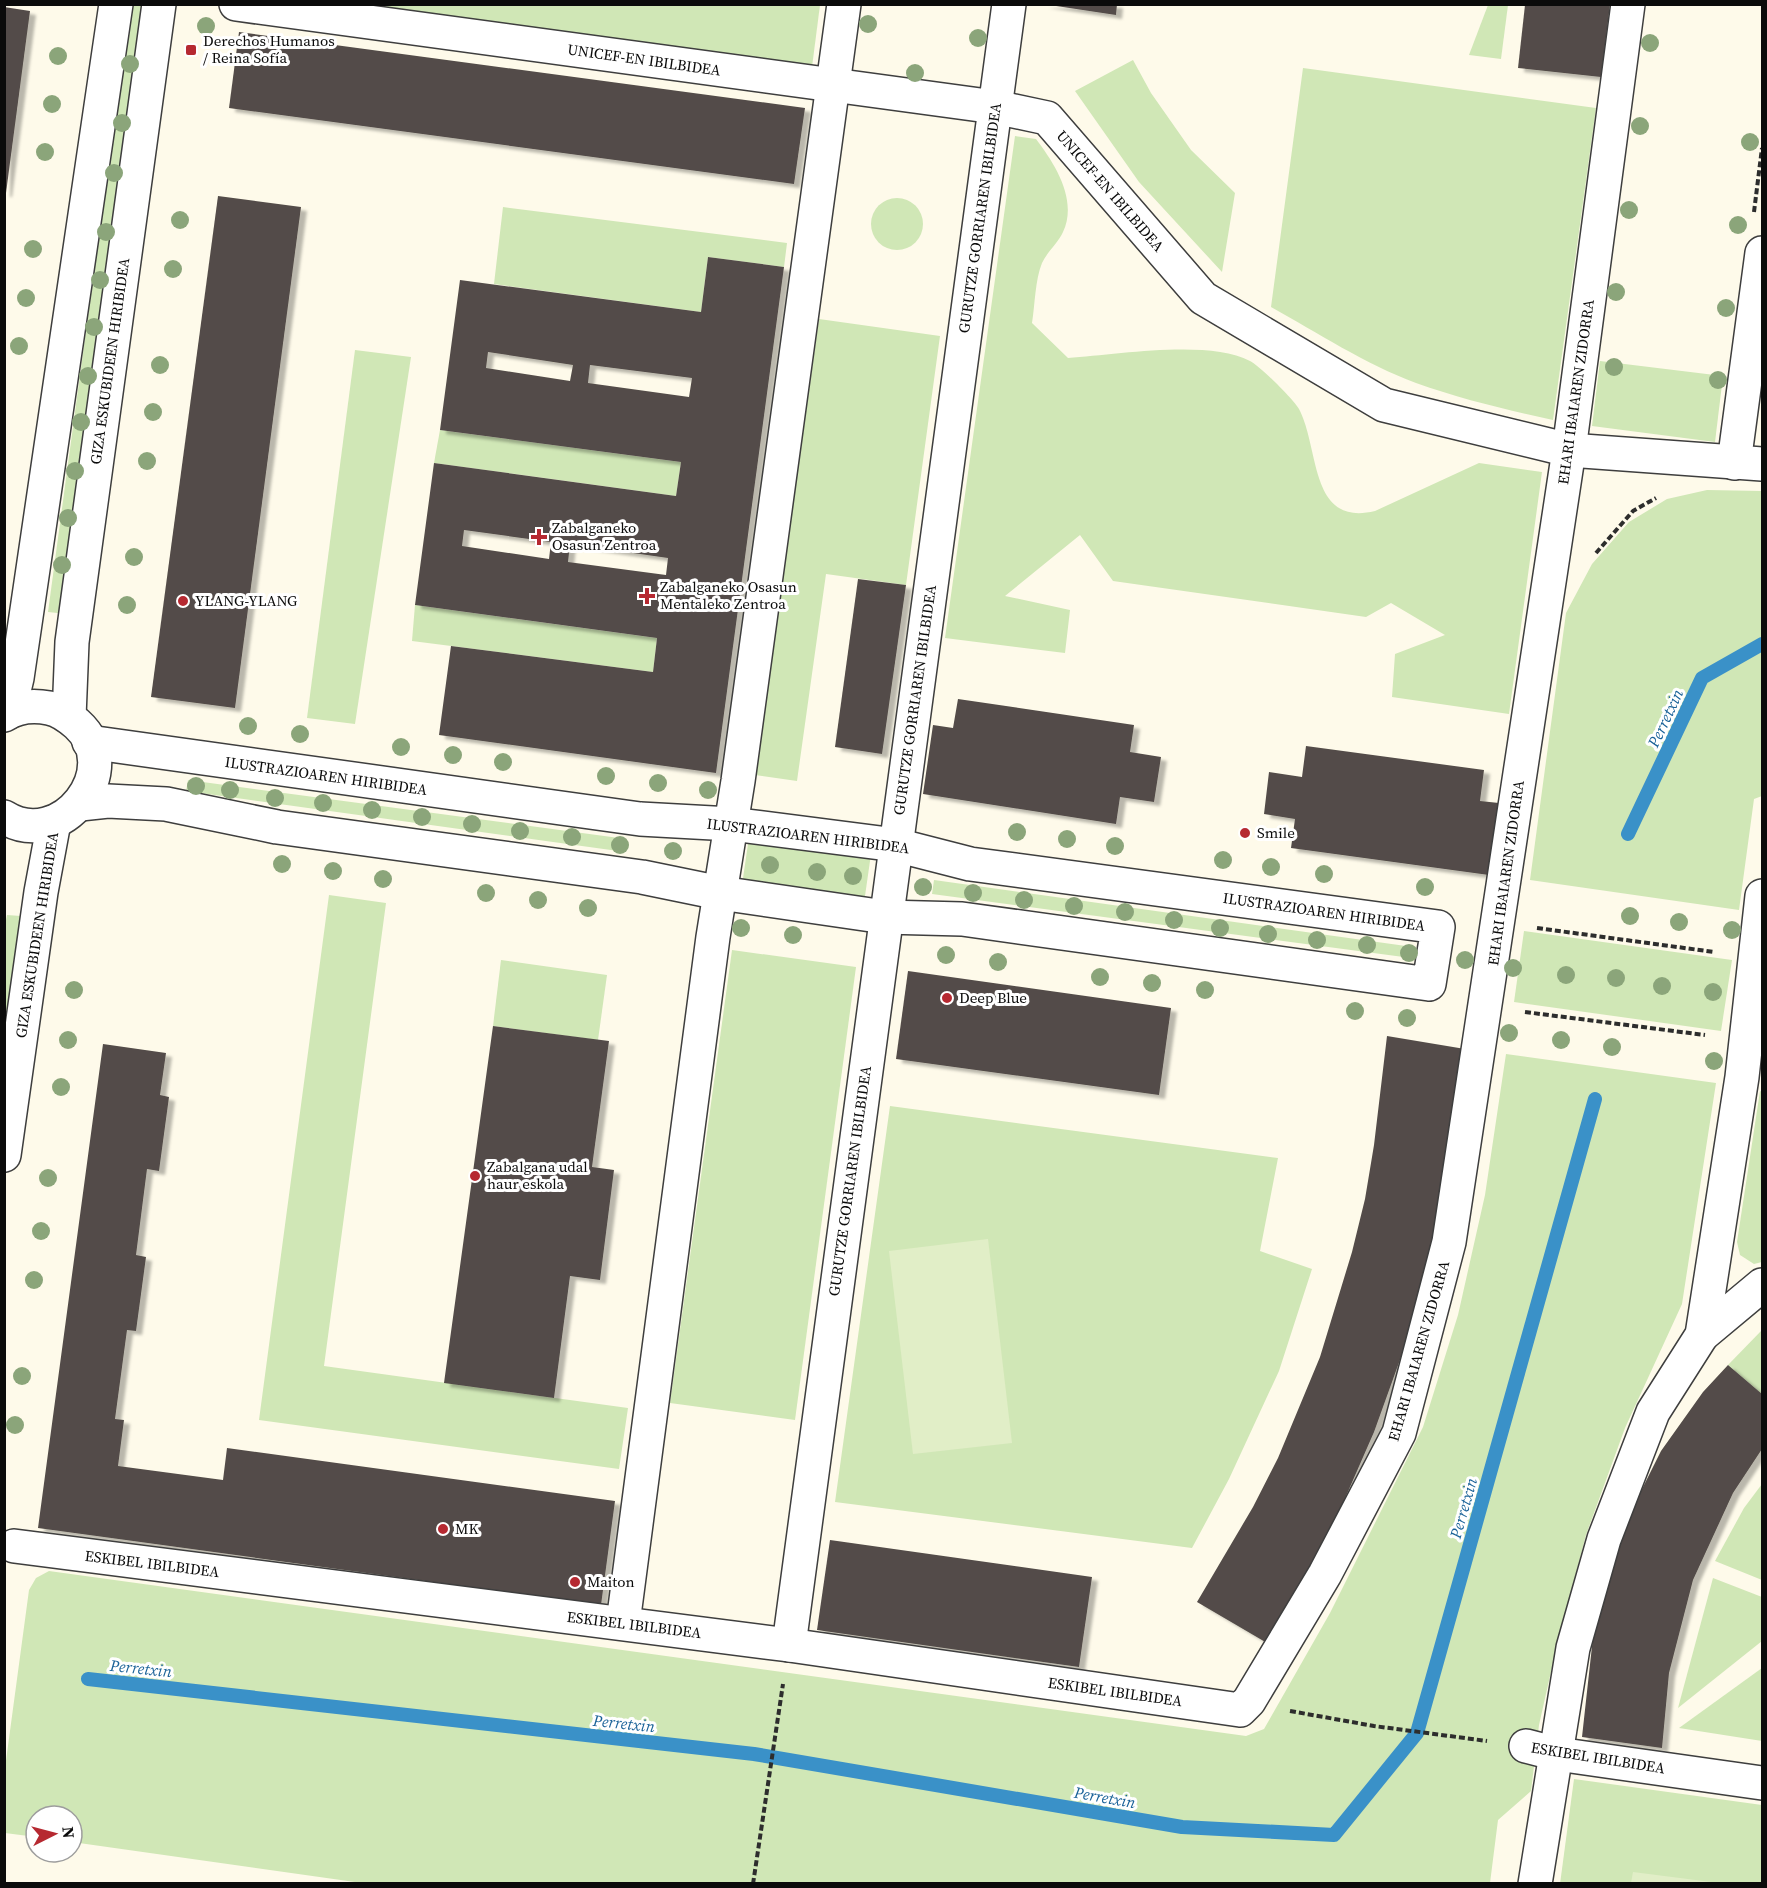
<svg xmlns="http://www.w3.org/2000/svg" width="1767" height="1888" font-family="'Source Serif 4',serif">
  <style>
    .green { fill: #d0e7b6 }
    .pitch { fill: #e1eec7 }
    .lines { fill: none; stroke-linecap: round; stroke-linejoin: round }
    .stream { stroke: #3a91c8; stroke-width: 14 }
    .building { fill: #534c48; fill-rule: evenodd; filter: url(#shadow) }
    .minor-casing { stroke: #3e3e3e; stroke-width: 36 }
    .path { stroke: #2d2d2d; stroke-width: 4; stroke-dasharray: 6 3; stroke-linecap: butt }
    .minor { stroke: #fff; stroke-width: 33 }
    .tree { fill: #8ba57a }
    .poi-dot { fill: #b62931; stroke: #fff; stroke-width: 2 }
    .labels { text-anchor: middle; stroke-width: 6; stroke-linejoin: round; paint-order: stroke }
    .poi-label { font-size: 15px; fill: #0b0b0b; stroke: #fff; text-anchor: start }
    .street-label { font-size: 15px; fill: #0b0b0b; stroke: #fff }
    .water-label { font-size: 16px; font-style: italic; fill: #1a6298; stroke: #fff }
  </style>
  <defs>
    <filter id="shadow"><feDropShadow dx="6" dy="4" stdDeviation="1.5" flood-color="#0004"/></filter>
  </defs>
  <rect width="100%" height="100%" fill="#fefaea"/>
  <!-- green -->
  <g class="green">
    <polygon points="130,5 146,5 67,614 48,612"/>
    <polygon points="351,5 820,5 812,67"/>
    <polygon points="1488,5 1508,5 1501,59 1469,55"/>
    <polygon points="1133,60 1151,93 1191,150 1235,193 1222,272 1139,182 1075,91"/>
    <path d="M1303,68L1596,108L1553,420C1507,410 1461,399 1416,383C1365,364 1318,333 1271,307Z"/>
    <path d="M1015,136L1036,139C1055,164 1078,200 1063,232C1058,243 1047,252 1042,263C1035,280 1035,305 1032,323L1068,358C1116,355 1208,339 1250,361C1260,366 1294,400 1299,409C1320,449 1309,527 1375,511L1479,463L1542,472L1509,714L1392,697L1395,654L1445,635L1391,603L1366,617L1113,581L1080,535L1005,596L1070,610L1065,653L945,638Z"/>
    <circle cx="897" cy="224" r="26"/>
    <polygon points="503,207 787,243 784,267 708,257 701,312 494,284"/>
    <polygon points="819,319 940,336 906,585 826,574 797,781 755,775"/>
    <polygon points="355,350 411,357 355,724 307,718"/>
    <polygon points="1600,361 1723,376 1715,442 1592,426"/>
    <polygon points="440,430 681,462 676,496 434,463"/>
    <polygon points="1707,490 1762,491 1762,796 1754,799 1739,910 1530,880 1566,613 1592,564 1629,522 1667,499"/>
    <polygon points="415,605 657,638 653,672 412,641"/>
    <polygon points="188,780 619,838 624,844 618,851 186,791"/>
    <polygon points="749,837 871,854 864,903 742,885"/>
    <polygon points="934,880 1413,947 1418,950 1418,956 1411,958 932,894"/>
    <polygon points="329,895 386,903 324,1366 628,1408 619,1469 259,1420"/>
    <polygon points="7,915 21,916 5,1040 4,930"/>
    <polygon points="1524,931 1732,960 1721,1031 1514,1002"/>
    <polygon points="732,950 856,967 795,1420 670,1403"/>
    <polygon points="501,960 607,975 598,1040 493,1026"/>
    <polygon points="1506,1054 1716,1083 1682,1304 1625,1428 1586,1535 1557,1645 1539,1725 1531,1791 1498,1820 1490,1883 369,1884 72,1842 72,1816 36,1816 36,1837 5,1833 5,1768 29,1590 36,1578 49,1571 1246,1736 1264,1729 1330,1613 1423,1427 1458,1315 1485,1195"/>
    <polygon points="1760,1091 1762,1092 1762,1262 1754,1264 1740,1255 1737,1242"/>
    <polygon points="890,1106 1278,1158 1260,1251 1312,1269 1279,1371 1229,1479 1192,1548 835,1502"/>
    <polygon points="1762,1330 1762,1394 1728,1365"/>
    <polygon points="1762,1484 1762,1580 1715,1561 1744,1508"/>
    <polygon points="1713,1578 1762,1597 1762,1641 1678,1708"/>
    <polygon points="1762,1668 1762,1741 1679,1728"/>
    <polygon points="1574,1779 1762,1805 1762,1883 1560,1884"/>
  </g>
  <!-- pitch -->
  <g class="pitch">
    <polygon points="988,1239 1012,1443 913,1454 889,1251"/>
    <polygon points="1633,1872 1719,1883 1631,1883"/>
  </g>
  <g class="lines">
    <!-- stream -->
    <g class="stream">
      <polyline points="1628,834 1702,678 1762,644"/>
      <polyline points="88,1679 754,1754 1182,1827 1334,1835 1417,1733 1595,1099"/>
    </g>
  </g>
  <!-- building -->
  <g class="building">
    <polygon points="1043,4 1117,4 1116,15"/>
    <polygon points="1525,5 1610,5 1601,77 1518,68"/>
    <polygon points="4,7 30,11 6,193 4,193"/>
    <polygon points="239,32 805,108 794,184 229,108"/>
    <polygon points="218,196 301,207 235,708 151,697"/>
    <path d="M708,257L784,267L716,773L439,735L451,646L653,672L657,638L415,605L434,463L676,496L681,462L440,430L460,280L701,312ZM488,352L573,365L570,381L486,368ZM590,365L692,378L689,397L588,383ZM464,530L551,542L549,559L462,546ZM570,544L668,558L666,575L568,562Z"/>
    <polygon points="858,579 906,585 882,754 835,747"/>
    <polygon points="958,699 1134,725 1130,752 1161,757 1154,802 1120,797 1116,824 923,794 933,725 953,728"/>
    <polygon points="1306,746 1484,770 1480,801 1499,803 1489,875 1291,848 1295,819 1264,814 1269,772 1302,777"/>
    <polygon points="908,971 1171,1008 1159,1095 896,1059"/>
    <polygon points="493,1026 609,1041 592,1167 614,1170 600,1280 570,1276 554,1398 444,1383"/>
    <polygon points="1387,1036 1465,1049 1431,1251 1406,1343 1374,1432 1336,1519 1267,1643 1197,1602 1253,1507 1278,1458 1320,1357 1352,1252 1365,1199 1374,1145"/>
    <polygon points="103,1044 166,1053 160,1095 169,1097 159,1171 147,1169 136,1255 146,1257 136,1331 127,1330 115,1419 124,1420 118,1466 223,1480 227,1448 615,1501 601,1605 38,1528"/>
    <polygon points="1728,1365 1762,1394 1762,1449 1733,1493 1693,1580 1669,1673 1662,1748 1582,1737 1595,1619 1629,1515 1661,1451 1703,1392"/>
    <polygon points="830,1540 1092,1577 1079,1667 817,1630"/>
  </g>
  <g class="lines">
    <!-- minor casing -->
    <g class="minor-casing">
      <g id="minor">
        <polyline points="236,4 995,107 1047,118 1203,298 1384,405 1569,450 1762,464"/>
        <polyline points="1734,463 1762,253"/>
        <polyline points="9,712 17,678 116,4"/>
        <path d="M4,715C18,706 34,705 49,708C60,710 69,717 77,724C127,769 61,853 4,817"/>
        <polyline points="69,717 72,642 159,4"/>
        <polyline points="80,804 108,801 166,804 277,827 642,877 720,893 885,917 962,919 1429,984 1438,927 970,864 896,845 731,824 640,819 89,742"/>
        <polyline points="4,1155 41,892 54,822"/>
        <polyline points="1702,1335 1762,1285"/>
        <polyline points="14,1546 789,1645 1240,1710 1249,1701 1325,1574 1399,1433 1449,1242 1569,450 1628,4"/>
        <polyline points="623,1623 713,937 738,781 844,4"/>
        <polyline points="789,1645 1009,4"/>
        <polyline points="1526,1746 1557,1754 1762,1783"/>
        <polyline points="1535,1884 1573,1648 1604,1539 1653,1412 1702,1335 1742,1077 1762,896"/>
      </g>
    </g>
    <!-- path -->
    <g class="path">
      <polyline points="1754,212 1762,148"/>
      <polyline points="1596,553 1633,511 1656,498"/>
      <polyline points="1537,928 1714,952"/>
      <polyline points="1525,1012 1705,1035"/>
      <polyline points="1290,1711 1374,1726 1487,1741"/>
      <polyline points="753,1884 783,1684"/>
    </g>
    <!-- minor -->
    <use href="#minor" class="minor"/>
  </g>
  <!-- trees -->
  <g class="tree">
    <circle cx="868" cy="24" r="9"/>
    <circle cx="206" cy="26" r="9"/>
    <circle cx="978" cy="38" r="9"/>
    <circle cx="1650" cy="43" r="9"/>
    <circle cx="58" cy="56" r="9"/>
    <circle cx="130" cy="64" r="9"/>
    <circle cx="915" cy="73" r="9"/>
    <circle cx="52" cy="104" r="9"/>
    <circle cx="122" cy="123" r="9"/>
    <circle cx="1640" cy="126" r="9"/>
    <circle cx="1750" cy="142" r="9"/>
    <circle cx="45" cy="152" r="9"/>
    <circle cx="114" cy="173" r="9"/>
    <circle cx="1629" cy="210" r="9"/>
    <circle cx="180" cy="220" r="9"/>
    <circle cx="1738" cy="225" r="9"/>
    <circle cx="106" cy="232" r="9"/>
    <circle cx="33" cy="249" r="9"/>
    <circle cx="173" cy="269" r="9"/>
    <circle cx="100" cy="280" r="9"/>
    <circle cx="1616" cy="292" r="9"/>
    <circle cx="26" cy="298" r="9"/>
    <circle cx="1726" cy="308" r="9"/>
    <circle cx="94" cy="327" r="9"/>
    <circle cx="19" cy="346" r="9"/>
    <circle cx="160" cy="365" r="9"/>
    <circle cx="1614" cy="367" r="9"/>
    <circle cx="88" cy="376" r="9"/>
    <circle cx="1718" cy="380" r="9"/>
    <circle cx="153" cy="412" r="9"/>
    <circle cx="81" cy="422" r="9"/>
    <circle cx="147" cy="461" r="9"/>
    <circle cx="75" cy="471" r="9"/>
    <circle cx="68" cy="518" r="9"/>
    <circle cx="134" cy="557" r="9"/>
    <circle cx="62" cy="565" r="9"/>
    <circle cx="127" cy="605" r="9"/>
    <circle cx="248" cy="726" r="9"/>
    <circle cx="300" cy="734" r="9"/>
    <circle cx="401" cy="747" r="9"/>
    <circle cx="453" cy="755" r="9"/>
    <circle cx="503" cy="762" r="9"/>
    <circle cx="606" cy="776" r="9"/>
    <circle cx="658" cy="783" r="9"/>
    <circle cx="196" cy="786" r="9"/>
    <circle cx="230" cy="790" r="9"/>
    <circle cx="708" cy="790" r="9"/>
    <circle cx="275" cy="798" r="9"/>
    <circle cx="323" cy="803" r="9"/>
    <circle cx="372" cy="810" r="9"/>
    <circle cx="422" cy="817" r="9"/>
    <circle cx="472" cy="824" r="9"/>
    <circle cx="520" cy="831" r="9"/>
    <circle cx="1017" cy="832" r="9"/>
    <circle cx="572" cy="837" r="9"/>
    <circle cx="1067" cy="839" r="9"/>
    <circle cx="620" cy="845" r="9"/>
    <circle cx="1115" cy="846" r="9"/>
    <circle cx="673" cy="851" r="9"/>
    <circle cx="1223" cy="860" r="9"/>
    <circle cx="282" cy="864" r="9"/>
    <circle cx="770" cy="865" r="9"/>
    <circle cx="1271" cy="867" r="9"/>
    <circle cx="333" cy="871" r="9"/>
    <circle cx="817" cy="872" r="9"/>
    <circle cx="1324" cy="874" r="9"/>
    <circle cx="853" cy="876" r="9"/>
    <circle cx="383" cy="879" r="9"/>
    <circle cx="923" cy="887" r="9"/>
    <circle cx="1425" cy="887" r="9"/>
    <circle cx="486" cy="893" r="9"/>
    <circle cx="973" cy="893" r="9"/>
    <circle cx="538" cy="900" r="9"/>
    <circle cx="1024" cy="900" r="9"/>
    <circle cx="1074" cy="906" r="9"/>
    <circle cx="588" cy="908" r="9"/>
    <circle cx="1125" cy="912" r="9"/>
    <circle cx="1630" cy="916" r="9"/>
    <circle cx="1174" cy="920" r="9"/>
    <circle cx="1679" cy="922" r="9"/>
    <circle cx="741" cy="928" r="9"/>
    <circle cx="1220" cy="928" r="9"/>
    <circle cx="1732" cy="930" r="9"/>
    <circle cx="1268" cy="934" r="9"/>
    <circle cx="793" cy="935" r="9"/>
    <circle cx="1317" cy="940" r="9"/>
    <circle cx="1367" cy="945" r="9"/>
    <circle cx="1409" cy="953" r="9"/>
    <circle cx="946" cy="955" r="9"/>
    <circle cx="1465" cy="960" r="9"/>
    <circle cx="998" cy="962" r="9"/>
    <circle cx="1513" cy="968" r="9"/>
    <circle cx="1566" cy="975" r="9"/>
    <circle cx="1100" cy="977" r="9"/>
    <circle cx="1616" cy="978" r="9"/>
    <circle cx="1152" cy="983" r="9"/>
    <circle cx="1662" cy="986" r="9"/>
    <circle cx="74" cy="990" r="9"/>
    <circle cx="1205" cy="990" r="9"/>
    <circle cx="1713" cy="992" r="9"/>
    <circle cx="1355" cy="1011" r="9"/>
    <circle cx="1407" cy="1018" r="9"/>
    <circle cx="1509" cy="1033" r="9"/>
    <circle cx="68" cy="1040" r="9"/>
    <circle cx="1561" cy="1040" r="9"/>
    <circle cx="1612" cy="1047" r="9"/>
    <circle cx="1714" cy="1061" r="9"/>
    <circle cx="61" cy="1087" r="9"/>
    <circle cx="48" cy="1178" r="9"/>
    <circle cx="41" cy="1231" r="9"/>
    <circle cx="34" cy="1280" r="9"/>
    <circle cx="22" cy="1376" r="9"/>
    <circle cx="15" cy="1425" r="9"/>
  </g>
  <!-- markers -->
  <g class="poi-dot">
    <rect x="185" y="44" width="12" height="12" rx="3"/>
    <path d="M536 528h6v6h6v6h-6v6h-6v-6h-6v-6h6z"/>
    <path d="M644 587h6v6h6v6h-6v6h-6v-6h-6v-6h6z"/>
    <circle cx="183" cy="601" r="6"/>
    <circle cx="1245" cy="833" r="6"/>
    <circle cx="947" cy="998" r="6"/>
    <circle cx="475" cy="1176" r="6"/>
    <circle cx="443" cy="1529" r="6"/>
    <circle cx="575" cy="1582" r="6"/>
  </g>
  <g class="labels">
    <!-- poi labels -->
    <g class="poi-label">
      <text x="203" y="46">Derechos Humanos<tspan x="203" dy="17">/ Reina Sofía</tspan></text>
      <text x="552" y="533">Zabalganeko<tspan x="552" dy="17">Osasun Zentroa</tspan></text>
      <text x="660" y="592">Zabalganeko Osasun<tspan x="660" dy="17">Mentaleko Zentroa</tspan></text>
      <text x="195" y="606">YLANG-YLANG</text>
      <text x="1257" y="838">Smile</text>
      <text x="959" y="1003">Deep Blue</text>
      <text x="487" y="1172">Zabalgana udal<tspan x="487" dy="17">haur eskola</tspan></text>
      <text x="455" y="1534">MK</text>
      <text x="587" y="1587">Maiton</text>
    </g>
    <!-- street labels -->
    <g class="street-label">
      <text transform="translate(644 60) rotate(8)" y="5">UNICEF-EN IBILBIDEA</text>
      <text transform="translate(1110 191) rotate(49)" y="5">UNICEF-EN IBILBIDEA</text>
      <text transform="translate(980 218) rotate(-82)" y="5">GURUTZE GORRIAREN IBILBIDEA</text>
      <text transform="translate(110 361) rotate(-82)" y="5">GIZA ESKUBIDEEN HIRIBIDEA</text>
      <text transform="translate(1576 392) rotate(-82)" y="5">EHARI IBAIAREN ZIDORRA</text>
      <text transform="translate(915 700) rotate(-82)" y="5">GURUTZE GORRIAREN IBILBIDEA</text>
      <text transform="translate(326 776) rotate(8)" y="5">ILUSTRAZIOAREN HIRIBIDEA</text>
      <text transform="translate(808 836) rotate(7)" y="5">ILUSTRAZIOAREN HIRIBIDEA</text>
      <text transform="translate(1506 873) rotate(-82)" y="5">EHARI IBAIAREN ZIDORRA</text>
      <text transform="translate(1324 912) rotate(8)" y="5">ILUSTRAZIOAREN HIRIBIDEA</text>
      <text transform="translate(37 935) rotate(-81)" y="5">GIZA ESKUBIDEEN HIRIBIDEA</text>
      <text transform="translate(850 1181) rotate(-82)" y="5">GURUTZE GORRIAREN IBILBIDEA</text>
      <text transform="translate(1419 1351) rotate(-74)" y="5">EHARI IBAIAREN ZIDORRA</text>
      <text transform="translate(152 1564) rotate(7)" y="5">ESKIBEL IBILBIDEA</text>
      <text transform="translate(634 1625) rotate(7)" y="5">ESKIBEL IBILBIDEA</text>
      <text transform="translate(1115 1692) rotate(8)" y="5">ESKIBEL IBILBIDEA</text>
      <text transform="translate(1598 1758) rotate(9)" y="5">ESKIBEL IBILBIDEA</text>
    </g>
    <!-- water labels -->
    <g class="water-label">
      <text transform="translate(1665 718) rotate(-65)" y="6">Perretxin</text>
      <text transform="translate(1463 1508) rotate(-74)" y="6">Perretxin</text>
      <text transform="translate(141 1668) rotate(6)" y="6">Perretxin</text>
      <text transform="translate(624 1723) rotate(6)" y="6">Perretxin</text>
      <text transform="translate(1105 1797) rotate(10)" y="6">Perretxin</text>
    </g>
  </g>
  <!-- border -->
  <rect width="1767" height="1888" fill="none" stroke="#0b0b0b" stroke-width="12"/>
  <!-- north arrow -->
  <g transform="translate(54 1834) rotate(84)"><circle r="28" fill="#ffffff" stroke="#9d9d9d" stroke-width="1.5"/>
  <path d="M0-4.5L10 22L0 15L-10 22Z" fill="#b62931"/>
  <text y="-9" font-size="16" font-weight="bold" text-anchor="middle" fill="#0b0b0b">N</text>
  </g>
</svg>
